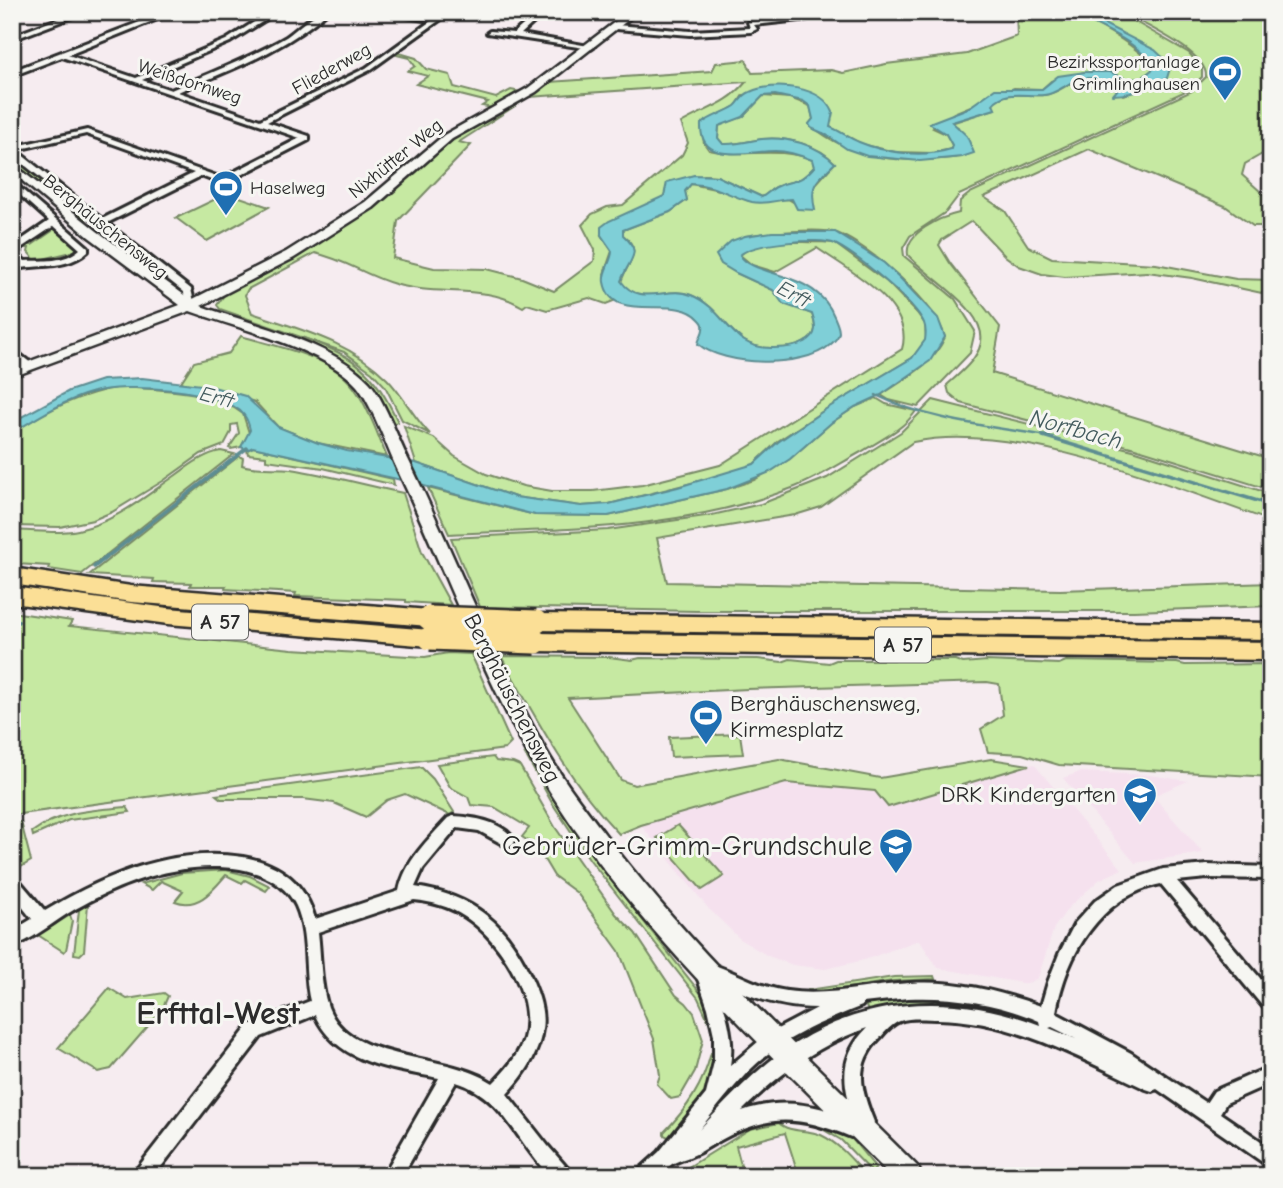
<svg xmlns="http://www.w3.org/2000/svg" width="1283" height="1188" font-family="'Comic Neue',sans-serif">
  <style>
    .built { fill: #f5e1ee }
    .green { fill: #c6e9a2; stroke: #788a66; stroke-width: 2; fill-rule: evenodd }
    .water { fill: #7fcfd7; stroke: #5d8d92; stroke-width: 2 }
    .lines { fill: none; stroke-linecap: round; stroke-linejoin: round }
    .stream-far2 { stroke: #5d8d92; stroke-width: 2 }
    .stream-far1 { stroke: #5d8d92; stroke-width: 2.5 }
    .stream { stroke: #5d8d92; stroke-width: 3.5 }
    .street-casing { stroke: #2b2b2b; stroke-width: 6 }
    .secondary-casing { stroke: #2b2b2b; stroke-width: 5 }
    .highway-casing { stroke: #2b2b2b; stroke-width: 5 }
    .street { fill: #f6f6f2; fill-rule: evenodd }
    .secondary { fill: #f6f6f2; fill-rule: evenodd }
    .highway { fill: #fbdf96; fill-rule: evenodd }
    .highway-bridge-casing { stroke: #2b2b2b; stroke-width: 28; stroke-linecap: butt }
    .highway-bridge { stroke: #fbdf96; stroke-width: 23 }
    .labels { text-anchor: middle; stroke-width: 6; stroke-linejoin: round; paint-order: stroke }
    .far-poi-label { font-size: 19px; fill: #2b2b2b; stroke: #f6f6f2; text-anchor: end }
    .far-street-label { font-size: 19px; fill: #2b2b2b; stroke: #f6f6f2 }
    .far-water-label { font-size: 21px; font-style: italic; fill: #445c5f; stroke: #f6f6f2 }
    .shield { fill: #f6f6f2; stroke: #686867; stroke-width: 2 }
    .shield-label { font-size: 21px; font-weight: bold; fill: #2b2b2b }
    .street-label { font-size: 23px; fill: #2b2b2b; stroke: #f6f6f2 }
    .poi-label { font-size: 23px; fill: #2b2b2b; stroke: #f6f6f2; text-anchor: start }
    .water-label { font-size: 24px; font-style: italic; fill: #445c5f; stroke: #f6f6f2 }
    .near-poi-label { font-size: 28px; fill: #2b2b2b; stroke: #f6f6f2; text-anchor: end }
    .near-quarter-label { font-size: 32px; font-weight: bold; fill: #2b2b2b; stroke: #f6f6f2 }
  </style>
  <rect width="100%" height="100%" fill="#f6ecf0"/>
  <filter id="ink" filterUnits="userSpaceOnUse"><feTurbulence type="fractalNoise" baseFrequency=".0143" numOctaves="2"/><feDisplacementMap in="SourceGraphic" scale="14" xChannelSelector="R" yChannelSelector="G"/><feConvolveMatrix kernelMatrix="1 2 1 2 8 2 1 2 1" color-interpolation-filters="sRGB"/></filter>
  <g filter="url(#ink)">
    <!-- built -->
    <g class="built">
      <polygon points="1034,764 1122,869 1099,880 1068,908 1054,928 1038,978 1027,984 938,968 919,940 864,960 825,969 793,965 768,956 741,940 708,908 641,825 786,783 876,791 888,807"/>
      <polygon points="1080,772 1150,775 1188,781 1153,796 1203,853 1135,863 1063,778"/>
    </g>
    <!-- green -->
    <g class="green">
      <path d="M1016,12C1032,12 1050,10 1066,12C1085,15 1147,51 1153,69L1143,77L1129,80L1110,72H1084L1051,81L1042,89L1014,88L954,113L933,128L946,134L952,145L951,149L932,153L895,152L862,144L830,127L812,94L743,95L736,106L701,124L704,143L709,150C746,159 774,145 813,160L814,167C796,187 794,178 776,187C773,188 767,194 762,197L717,176L705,175L668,182L664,196L601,235L612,251L604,274L610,296L616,300L606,304L589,298L547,310L527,304L523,307C484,283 438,297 395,284C366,276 346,260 315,253L248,289L245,295L252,313C301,330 349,341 387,379C403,395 413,417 430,434L402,420L385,386L372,372L344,352L220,309L217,305L225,294L360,213L407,179L453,138L549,82L712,71L716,63L746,60L752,73L831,70L843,73L886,64L967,54L1017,36ZM746,82C727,105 706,108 681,123L688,143L682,155L623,205L607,207L592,214L582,225L595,250L594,261L554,291L522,278L487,269L434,268L393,258L398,221L471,145L459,142L529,97Z"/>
      <path d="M1081,12H1118L1189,53L1202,68V77L1188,90L959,195L946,212L910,236L903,248L904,256L955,299L975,331L970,353L918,407L889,400L881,395C905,379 933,365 945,337C936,303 871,247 837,233C821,227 763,233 745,236L736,273L773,290L784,303L812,314C816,326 818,335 805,342C797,347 783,348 774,348C729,350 728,310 691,295C668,285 641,308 621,282C628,260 644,252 623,235V230L670,212L687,200L685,192L691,184L729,192L749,201L788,199L795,203C811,193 821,177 835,163C819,145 786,136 762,139C748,141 737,145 723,144L718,139L719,125L743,117L763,96L790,98L810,106L813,119L809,124C855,162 904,164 962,157L958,127L951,123L995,109L992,104C1005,89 1027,97 1045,95C1062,93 1072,77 1090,78C1104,79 1114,87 1123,95L1154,87L1166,59Z"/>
      <path d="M1122,12H1181L1195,18H1222V12H1231L1236,18L1271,19V149L1245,164L1242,175L1271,201V226H1253L1225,206L1089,149L984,197L1005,211L1028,246L1052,258L1156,264L1236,279L1271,280V295L1192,278L1147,272L1065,277L1042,274L1019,266L1005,256L972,221L942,240L939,245L950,263L1000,327L992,373L1271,459V490L1135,448L961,403L949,393L947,385C958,375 973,363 979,349C995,313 927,278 908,255C904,233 941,217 959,213L960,201L970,193L1192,91L1206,77C1208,52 1142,24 1122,12Z"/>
      <polygon points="396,52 416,58 426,69 450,75 454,87 496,98 511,90 521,92 492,108 482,106 488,102 416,84 428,76 408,71 415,66 409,58 393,54"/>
      <polygon points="12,154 89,217 86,219 74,209 71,210 12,161"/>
      <polygon points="228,193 269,207 207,241 176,218"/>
      <polygon points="53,227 80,250 39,260 37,263 30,263 34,259 28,252 29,248 22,248 24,245 32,245 52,231 51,228"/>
      <path d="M819,242L834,243L887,282L917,313L925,324L926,340L912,358L826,409L778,441L754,464L731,473L609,504L581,506L515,497L416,463L404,426L434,438L454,456L486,474L523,486L552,491H593L642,485L720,465L902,349C915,304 848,270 817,248L775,272L752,265L740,255C758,238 796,243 819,242Z"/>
      <path d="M241,336C281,348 333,355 357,392C370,411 378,436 387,457L318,443L278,427L255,402L181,382L194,362L229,353Z"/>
      <path d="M301,337C356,357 373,369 398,422L390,424L367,381L337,357Z"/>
      <path d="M122,387C162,391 210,388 243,414L249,433L241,447L231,449L229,448L239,433L237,424L231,425V432L224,445L201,454L163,481L112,512L93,520L60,527L12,526V433C47,410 81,393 122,387Z"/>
      <path d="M876,398L886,404L916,411C903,430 880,440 861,452C839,464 819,478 795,487C686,530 564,529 449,534L428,488L535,515L608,516L727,489L754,480L790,459L831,423L855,407Z"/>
      <path d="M933,400L1133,450L1271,494V521C1171,487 1017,420 913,442L821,507L795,515L657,538L667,582L1060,590L1271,583V606L1134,611H696L480,607L451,538L608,530L712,515L761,504L827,478L901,432Z"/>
      <polygon points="253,447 393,479 394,485 323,468 266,460 266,456 248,454 247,450"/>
      <path d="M221,451L234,454L82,574L49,569L50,566L16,564L18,561L12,560V530C34,531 57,534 78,530C112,523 142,499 169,480C185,469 202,454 221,451Z"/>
      <path d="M239,456L243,458L242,465C257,470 275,467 291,469C329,475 365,485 403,493L422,552L451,605L406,602V600L295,596L296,593L225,589L226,586H190L191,583L153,582L154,579L89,575Z"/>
      <polygon points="12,612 72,621 69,626 292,649 425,657 448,653 471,654 511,743 505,749 12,815"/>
      <path d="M501,656L609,657L632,660L640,658L758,659L782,662L790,659L829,663L836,660H955L963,663L987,661L1059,664L1066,661L1177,663L1185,665L1271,664V777L1059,765L1022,754L988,752L981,729L1003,715L999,684L987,682L748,689L568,698L621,780L634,785L779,759L880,778L991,759L1029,765L888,807L875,791L786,783L641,825L619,834C570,783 535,717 501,656Z"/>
      <polygon points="740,734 743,754 671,757 669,737"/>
      <path d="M525,754H528C577,841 640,917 702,995L709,1008L714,1033L698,998L590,860L552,803Z"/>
      <polygon points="493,757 496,761 513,763 520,766 555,827 616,914 635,933 676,995 686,1003 694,1013 703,1040 695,1071 680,1097 671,1099 657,1084 660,1075 654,1039 619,951 577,893 554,876 536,846 522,837 529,828 494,807 471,805 468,797 450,787 437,764"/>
      <polygon points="421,767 433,779 454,812 450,815 405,794 387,800 366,817 334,803 303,799 221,799 216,795"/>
      <path d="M127,807L130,812L69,820L33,836L32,832C60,811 94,810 127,807Z"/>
      <polygon points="12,822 21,822 31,861 14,871"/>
      <polygon points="678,825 724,876 702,890 657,838"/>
      <path d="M226,870L250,876L270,886L266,891L245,880L242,883L226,875C213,890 198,910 175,901L183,891L161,881L152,890L141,884L182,873Z"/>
      <polygon points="88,904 84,951 80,955 74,954 79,910"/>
      <polygon points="70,915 72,921 66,950 64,952 38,935"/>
      <polygon points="934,976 935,979 893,981 808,994 808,990 894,977"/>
      <polygon points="109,988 127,999 164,993 168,996 162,1010 111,1069 98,1072 58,1048"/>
      <path d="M931,996L994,1003L1027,1016C965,1006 932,999 868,1011L865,1004L902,998Z"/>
      <path d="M711,1053L718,1054L710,1089L670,1138L664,1135V1132C687,1109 703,1085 711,1053Z"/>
      <polygon points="813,1120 848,1134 876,1168 872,1172 841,1140 822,1129 802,1122"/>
      <path d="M779,1123C789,1133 808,1129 821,1135C840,1144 853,1161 867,1176H799L785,1133L736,1146L744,1176H737L734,1169L708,1176H674L750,1129Z"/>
    </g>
    <!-- water -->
    <path class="water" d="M1068,12H1081L1155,50L1171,65L1167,78C1153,89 1132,94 1113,95L1118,89C1108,84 1100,78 1088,78C1070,78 1061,93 1044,95C1027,97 1005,89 993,104L995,109L952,122L967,136L974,153L962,157L920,161L867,156L847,149L825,134L811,128L809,124L813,119L810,106L803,101L775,95L763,96L743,117L719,126L718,138L723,144C737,145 749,141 762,139C786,136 818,145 835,163C817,181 809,183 815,210L797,209L792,199C779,199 767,205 752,202C731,197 717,185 691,184L685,191L687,200L670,212L623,230V235C644,254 629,258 621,281C640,308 668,285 691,295C728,310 729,350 774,348C783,348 797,347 805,342C818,335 816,326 812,314L783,304L773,290L736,273L721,264L716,255L731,241L745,236L772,232H835L884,263L899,277L938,318L945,337L930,361L881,395L855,407L831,423L790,459L770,472L727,489L608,516L535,515L397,479L253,447L247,450L241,447L250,430C249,425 247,419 244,415C223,388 124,383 94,392C64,400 38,417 12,433V422L69,391L102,380L142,378L210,386L245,396L278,427L318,443L347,451L416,463L515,497L581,506L609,504L678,487L754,464L778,442L826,409L912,358L925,340C926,334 926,328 924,323C915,302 857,255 835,244C820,237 753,243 740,255C753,277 807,270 830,308C833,314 839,325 839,332C839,338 834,341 830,345C802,369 724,366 698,344C699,338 703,333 703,329C704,324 702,322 699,319C676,292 612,327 604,282C602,271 612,262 612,251L601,235V227L609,221L664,196L667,182L694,175L717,176L762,197C767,194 773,188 776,187C793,178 796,187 814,167L812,160C800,155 788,151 775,151C748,151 699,166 701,124C711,116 724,113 735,106C740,102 742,95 750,92C774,81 822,86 833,112L830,127C841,131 848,138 859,142C885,153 923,158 951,149L952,145L946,134L929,123L968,108L995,89H1042L1058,76L1085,72H1110L1129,80L1143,77L1153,69C1145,44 1092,23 1068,12Z"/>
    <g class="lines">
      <!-- stream-far2 -->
      <g class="stream-far2">
        <polyline points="1165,59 1185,69"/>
        <polyline points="1173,62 1188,64"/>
      </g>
      <!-- stream-far1 -->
      <path class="stream-far1" d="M876,395C928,421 997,427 1053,437"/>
      <!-- stream -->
      <g class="stream">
        <polyline points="1043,436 1271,505"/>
        <polyline points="94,567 247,448"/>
        <polyline points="12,627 19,621"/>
      </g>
      <!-- street casing -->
      <g class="street-casing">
        <g id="street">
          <polygon points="76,12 86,12 12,40 12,36"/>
          <path d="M166,12H175L68,55L136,78L226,40L270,12H278L230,42L142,80L171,90C210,73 250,58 286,37C298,29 313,12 327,12C285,51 229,70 178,92L260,120L366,68L431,21L376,12H394L435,18L444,12H451L370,70L267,122L309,136V140L225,183H219L201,176L107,223L191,289L195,306L190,309L185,306L184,292L12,155V147L87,130L222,178L300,138L62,57L12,76V71ZM86,134L194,173L102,219L16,150Z"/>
          <polygon points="538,12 545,12 521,34 594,47 591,49 487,33 490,31 514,33"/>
          <polygon points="803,12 809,12 809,19 754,25 757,29 751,32 690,35 616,29 613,27 616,25 690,31 750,28 748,22 804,16"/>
          <path d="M12,181L88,247V251C66,271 39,263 12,270V264L17,263L12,259L14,245L49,221L12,188ZM54,226L80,249C64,263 45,260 25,261L20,256L21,248Z"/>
          <polygon points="12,348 32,364 32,368 24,368 12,357"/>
          <path d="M453,816C474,817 504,822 515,841L513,845L508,847L479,831L457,828L423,869L415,887C473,895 508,924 531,977C538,993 545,1011 542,1029C539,1054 524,1076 507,1094L548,1146L569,1170L572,1176H550C518,1144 503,1096 456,1082L402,1176H383L439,1078C393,1069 337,1064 315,1015L261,1037L154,1176H133L136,1170L249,1025L310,1001C303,971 309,935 296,906C286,884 262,873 240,869C179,860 119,883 67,914C50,925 31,940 12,947V931L32,919L12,894V877L17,878L45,911C105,875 172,846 243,857C280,863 305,883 315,919L399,891C405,861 428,840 448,818ZM414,900C432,902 449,906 465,917C499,939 536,995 524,1038C519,1055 506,1070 493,1083C446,1051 350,1065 328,1007C320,983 321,957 318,932Z"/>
          <path d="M1207,865L1271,867V879L1207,878L1177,881L1271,991V1012L1265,1009L1161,884C1100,896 1066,955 1056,1013L1131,1053L1206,1103L1214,1091L1271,1066V1083L1226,1103L1220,1113L1271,1148V1168L1157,1089L1152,1091L1146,1089C1079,1058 1013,1020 938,1019C927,1019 911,1017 900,1021C893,1023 885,1032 880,1038C853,1065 861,1090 874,1122L871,1128L865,1131L860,1129L857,1134L851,1137C789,1111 758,1116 702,1151C692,1157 681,1159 672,1164C668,1167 664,1172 660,1176H636L639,1170L659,1152L706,1094L714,1062V1035L708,1008L698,979L700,974L709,973L711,968L717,966C741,975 762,988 787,991C828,997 869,985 910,983C956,980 998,991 1041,1006L1048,982L1059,954L1075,923L1095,901L1118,885L1163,869ZM714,980C748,996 779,1008 817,1008L766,1035L730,1066C735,1036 725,1008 714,980ZM908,998C953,996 997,1003 1039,1021L1040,1025C953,992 864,996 785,1050C753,1072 726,1102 699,1130C716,1109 733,1086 753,1067C784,1037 822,1022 862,1006L863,1003ZM1052,1027L1076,1039L1049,1028ZM867,1028C838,1057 842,1086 856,1121C818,1104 782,1097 742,1111C779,1074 817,1045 867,1028Z"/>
        </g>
      </g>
      <!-- secondary casing -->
      <g class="secondary-casing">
        <path id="secondary" d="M628,12H638L536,92L452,139L373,208L294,258L201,306C251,324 333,343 369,382C383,397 398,439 408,459C454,553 491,651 542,743C559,775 582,804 604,833C696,955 810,1059 918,1167L922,1176H891C765,1047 613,911 527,752C477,661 442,563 397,469C387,447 371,403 357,386C325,349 237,328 190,311L12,377V368L180,305L89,237L12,172V163L97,231L191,300L286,252L365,202L444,135L528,88Z"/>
      </g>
      <!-- highway casing -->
      <g class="highway-casing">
        <g id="highway">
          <polygon points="12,568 131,586 429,610 437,612 441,618 437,624 429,626 131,602 12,584"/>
          <polygon points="12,587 168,608 430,630 438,632 442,638 438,644 430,646 168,624 12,603"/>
          <polygon points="536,614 1271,623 1271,639 536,630 528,628 524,622 528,616"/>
          <polygon points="536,633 1271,642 1271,660 536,651 528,648 524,642 528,636"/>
        </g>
      </g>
      <!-- street -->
      <use href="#street" class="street"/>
      <!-- secondary -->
      <use href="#secondary" class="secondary"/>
      <!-- highway -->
      <use href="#highway" class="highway"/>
      <!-- highway-bridge casing -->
      <g class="highway-bridge-casing">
        <g id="highway-bridge">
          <polyline points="429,618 536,622"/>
          <polyline points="430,638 536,642"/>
        </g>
      </g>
      <!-- highway-bridge -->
      <use href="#highway-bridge" class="highway-bridge"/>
    </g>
  </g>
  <!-- icons -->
  <defs>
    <g id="stadium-pin" transform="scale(1.75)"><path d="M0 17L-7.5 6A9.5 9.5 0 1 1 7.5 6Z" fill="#1f6fb2" stroke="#f6f6f2"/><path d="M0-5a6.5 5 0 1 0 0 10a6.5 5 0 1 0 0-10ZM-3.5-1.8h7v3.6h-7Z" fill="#fff"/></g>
    <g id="school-pin" transform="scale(1.75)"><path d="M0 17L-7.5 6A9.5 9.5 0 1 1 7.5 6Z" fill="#1f6fb2" stroke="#f6f6f2"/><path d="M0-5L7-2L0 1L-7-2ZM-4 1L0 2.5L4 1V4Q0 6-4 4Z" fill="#fff"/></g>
  </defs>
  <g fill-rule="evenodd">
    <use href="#stadium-pin" x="1225" y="72"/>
    <use href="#stadium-pin" x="226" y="187"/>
    <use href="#stadium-pin" x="706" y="716"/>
    <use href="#school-pin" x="1140" y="794"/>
    <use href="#school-pin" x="896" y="845"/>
  </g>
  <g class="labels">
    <!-- far-poi labels -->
    <g class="far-poi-label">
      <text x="1200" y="68">Bezirkssportanlage<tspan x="1200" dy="22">Grimlinghausen</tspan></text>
      <text x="250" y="194" text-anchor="start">Haselweg</text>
    </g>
    <!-- far-street labels -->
    <g class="far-street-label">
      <text transform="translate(331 68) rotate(-29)" y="7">Fliederweg</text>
      <text transform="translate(190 81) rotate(18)" y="7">Weißdornweg</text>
      <text transform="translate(395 158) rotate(-39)" y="7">Nixhütter Weg</text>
      <text transform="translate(106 226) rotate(39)" y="7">Berghäuschensweg</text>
    </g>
    <!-- far-water labels -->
    <g class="far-water-label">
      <text transform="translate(794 294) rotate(28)" y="7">Erft</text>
      <text transform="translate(217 397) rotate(15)" y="7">Erft</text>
    </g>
    <!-- shield labels -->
    <g class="shield">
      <rect x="192" y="604.5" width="56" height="35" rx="5"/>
      <rect x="875" y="627.5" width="56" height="35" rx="5"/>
    </g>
    <g class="shield-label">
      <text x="220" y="629">A 57</text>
      <text x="903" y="652">A 57</text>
    </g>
    <!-- street labels -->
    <g class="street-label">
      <text transform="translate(513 698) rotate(63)" y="8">Berghäuschensweg</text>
    </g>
    <!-- poi labels -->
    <g class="poi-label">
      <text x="730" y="711">Berghäuschensweg,<tspan x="730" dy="26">Kirmesplatz</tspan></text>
      <text x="1116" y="802" text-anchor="end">DRK Kindergarten</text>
    </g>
    <!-- water labels -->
    <g class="water-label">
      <text transform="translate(1076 429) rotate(15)" y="8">Norfbach</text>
    </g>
    <!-- near-poi labels -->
    <g class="near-poi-label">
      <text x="872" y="855">Gebrüder-Grimm-Grundschule</text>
    </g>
    <!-- near-quarter labels -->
    <g class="near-quarter-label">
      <text x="218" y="1024">Erfttal-West</text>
    </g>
  </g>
  <!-- margin -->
  <rect width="1283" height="1188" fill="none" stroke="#f6f6f2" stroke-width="42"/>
  <rect x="21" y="21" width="1241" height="1146" fill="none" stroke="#2b2b2b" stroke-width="2.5" filter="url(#ink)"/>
</svg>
